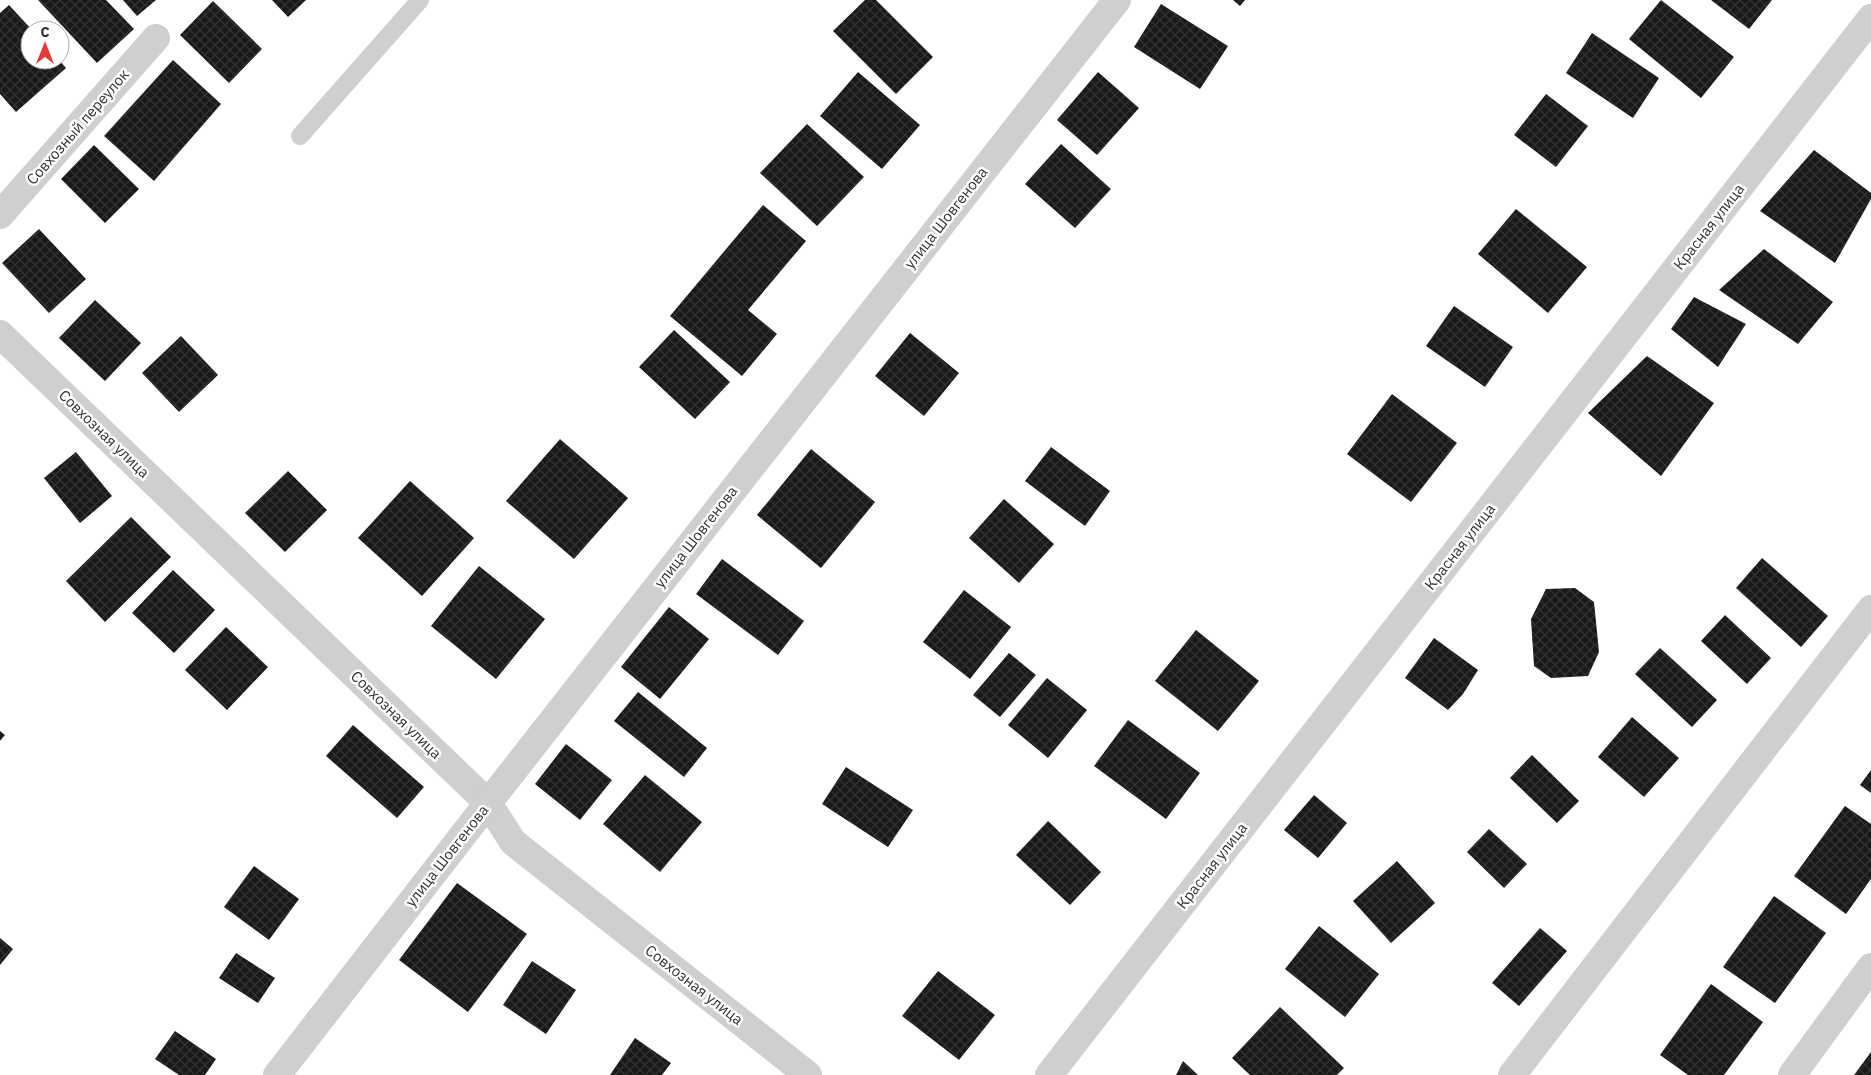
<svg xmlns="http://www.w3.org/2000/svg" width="1871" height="1075" font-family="'IBM Plex Sans',sans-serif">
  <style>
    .building { fill: url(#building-cross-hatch) }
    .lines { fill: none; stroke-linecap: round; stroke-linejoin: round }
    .lane { stroke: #cfcfcf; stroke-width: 18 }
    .street { stroke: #cfcfcf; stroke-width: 28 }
    .labels { text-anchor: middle; stroke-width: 5; stroke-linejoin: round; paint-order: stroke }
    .street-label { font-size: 15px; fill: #323232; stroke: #fff }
  </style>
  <defs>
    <pattern id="building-cross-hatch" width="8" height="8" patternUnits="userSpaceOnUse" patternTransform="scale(1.25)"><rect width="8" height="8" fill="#191919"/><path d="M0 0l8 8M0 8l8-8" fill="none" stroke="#323232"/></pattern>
  </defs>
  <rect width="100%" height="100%" fill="#fff"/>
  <!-- building -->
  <g class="building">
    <polygon points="38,0 106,0 134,29 97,63"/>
    <polygon points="123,0 156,0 137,16"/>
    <polygon points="272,0 306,0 288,17"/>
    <polygon points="865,0 876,0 933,57 896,94 833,31"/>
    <polygon points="1233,0 1245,0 1240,6"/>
    <polygon points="1661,0 1734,57 1701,98 1629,39"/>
    <polygon points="1711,0 1772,0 1749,29"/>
    <polygon points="213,1 262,49 229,83 180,35"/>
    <polygon points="1161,4 1228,46 1200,89 1134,47"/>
    <polygon points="9,5 32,30 30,30 30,60 59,60 66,68 16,112 0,94 0,13"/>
    <polygon points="1592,33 1659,78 1633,118 1566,73"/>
    <polygon points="173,60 221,104 154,181 104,136"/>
    <polygon points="858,72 920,125 882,169 820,116"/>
    <polygon points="1098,72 1139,108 1097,155 1057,120"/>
    <polygon points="1546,94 1588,126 1556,167 1514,135"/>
    <polygon points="807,124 864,177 817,226 760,173"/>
    <polygon points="1061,144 1111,189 1075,228 1025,184"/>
    <polygon points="94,145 139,189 105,223 61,179"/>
    <polygon points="1814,150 1871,193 1871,199 1835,263 1760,211"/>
    <polygon points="763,205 806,241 748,310 777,334 742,376 670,316"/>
    <polygon points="1516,209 1587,267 1548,313 1478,254"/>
    <polygon points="39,229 86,279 49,313 2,263"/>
    <polygon points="1764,249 1833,302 1798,344 1719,290"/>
    <polygon points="1694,297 1746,324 1718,367 1671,329"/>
    <polygon points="95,300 141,343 105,381 59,338"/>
    <polygon points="1454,306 1513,347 1485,387 1426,346"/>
    <polygon points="674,330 730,382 695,419 639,367"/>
    <polygon points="910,333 959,373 924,416 875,376"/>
    <polygon points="181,336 218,375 179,412 142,373"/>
    <polygon points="1647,356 1714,403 1661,476 1588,413"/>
    <polygon points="1392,394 1457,443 1411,502 1347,454"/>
    <polygon points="560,439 628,498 574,559 506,501"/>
    <polygon points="1051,447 1110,491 1085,526 1025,481"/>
    <polygon points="811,449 875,502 821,568 757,515"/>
    <polygon points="76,452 112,496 80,523 44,478"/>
    <polygon points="288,471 327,510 285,552 245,513"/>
    <polygon points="410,481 474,538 422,596 358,538"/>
    <polygon points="1004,499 1054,544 1019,583 969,538"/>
    <polygon points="131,517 171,557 105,622 66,581"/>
    <polygon points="1762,558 1828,616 1801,647 1736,588"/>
    <polygon points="722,559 804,621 778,655 696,594"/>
    <polygon points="479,566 545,619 496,679 431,626"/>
    <polygon points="173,570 215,610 174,653 132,613"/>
    <polygon points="1575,588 1594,602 1599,652 1588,676 1551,678 1534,666 1531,619 1546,589"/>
    <polygon points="964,590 1011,627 970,679 923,642"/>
    <polygon points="669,607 709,639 660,699 621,667"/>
    <polygon points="1725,615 1771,658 1747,684 1701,641"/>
    <polygon points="226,627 268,667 227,710 185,670"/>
    <polygon points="1196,630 1259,681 1218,731 1155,681"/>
    <polygon points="1434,638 1478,670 1463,694 1448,710 1405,678"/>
    <polygon points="1660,648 1717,700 1692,727 1635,674"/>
    <polygon points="1009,653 1036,675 1000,717 973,695"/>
    <polygon points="1047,678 1087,710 1048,758 1008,725"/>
    <polygon points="638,692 707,748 684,777 614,721"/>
    <polygon points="1632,717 1679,758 1644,797 1598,757"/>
    <polygon points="1128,720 1200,773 1166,819 1094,766"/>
    <polygon points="353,725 424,787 397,818 326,756"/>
    <polygon points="0,731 5,735 0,741"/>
    <polygon points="566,744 612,780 580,820 535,784"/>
    <polygon points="1532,755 1579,801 1557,823 1510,778"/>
    <polygon points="846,767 913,810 888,847 822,804"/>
    <polygon points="1871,770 1871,793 1860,785"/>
    <polygon points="645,775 702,822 660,872 603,824"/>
    <polygon points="1314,795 1347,823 1318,858 1284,830"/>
    <polygon points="1845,806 1871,824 1871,879 1846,914 1794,876"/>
    <polygon points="1048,821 1101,872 1070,905 1016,855"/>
    <polygon points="1489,829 1527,864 1504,888 1467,852"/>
    <polygon points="1397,861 1435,903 1391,943 1353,901"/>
    <polygon points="254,866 299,899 269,940 224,907"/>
    <polygon points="457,883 527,934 468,1012 399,960"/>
    <polygon points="1774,896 1826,933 1775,1003 1723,967"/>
    <polygon points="1319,926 1379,974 1345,1017 1285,969"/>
    <polygon points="1540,928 1567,951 1519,1006 1492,983"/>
    <polygon points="0,938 13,949 0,965"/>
    <polygon points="236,953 275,978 258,1003 219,978"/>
    <polygon points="532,961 576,990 546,1034 503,1005"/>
    <polygon points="938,971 995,1015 959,1060 902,1016"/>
    <polygon points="1711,984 1763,1022 1724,1075 1688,1075 1660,1055"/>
    <polygon points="1280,1007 1344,1068 1337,1075 1250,1075 1232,1058"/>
    <polygon points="175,1031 216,1059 205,1075 179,1075 155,1059"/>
    <polygon points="635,1038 671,1063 662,1075 610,1075"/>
    <polygon points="1871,1052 1871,1075 1854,1075"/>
    <polygon points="1183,1061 1198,1075 1176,1075"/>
  </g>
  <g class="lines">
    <!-- lane -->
    <polyline class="lane" points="300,136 420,0"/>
    <!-- street -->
    <g class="street">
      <polyline points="0,215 156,38"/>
      <polyline points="0,334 488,803 513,842 808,1075"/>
      <polyline points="277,1075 488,803 1117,0"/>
      <polyline points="1049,1075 1871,18"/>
      <polyline points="1512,1075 1871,609"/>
      <polyline points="1792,1075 1871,967"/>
    </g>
  </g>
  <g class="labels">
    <!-- street labels -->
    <g class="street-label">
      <text transform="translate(78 127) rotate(-49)" y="5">Совхозный переулок</text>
      <text transform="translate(946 218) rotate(-52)" y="5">улица Шовгенова</text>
      <text transform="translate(1709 227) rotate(-52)" y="5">Красная улица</text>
      <text transform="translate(104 434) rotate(44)" y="5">Совхозная улица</text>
      <text transform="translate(696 537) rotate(-52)" y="5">улица Шовгенова</text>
      <text transform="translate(1460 547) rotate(-52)" y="5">Красная улица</text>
      <text transform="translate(396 715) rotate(44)" y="5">Совхозная улица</text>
      <text transform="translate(447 856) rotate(-52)" y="5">улица Шовгенова</text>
      <text transform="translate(1212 866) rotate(-52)" y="5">Красная улица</text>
      <text transform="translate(694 985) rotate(38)" y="5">Совхозная улица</text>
    </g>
  </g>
  <!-- north arrow -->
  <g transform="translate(45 45)"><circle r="24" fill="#ffffff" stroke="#adadad"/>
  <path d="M0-4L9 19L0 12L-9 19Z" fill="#e33b39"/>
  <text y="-8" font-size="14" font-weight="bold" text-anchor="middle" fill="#323232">С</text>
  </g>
</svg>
